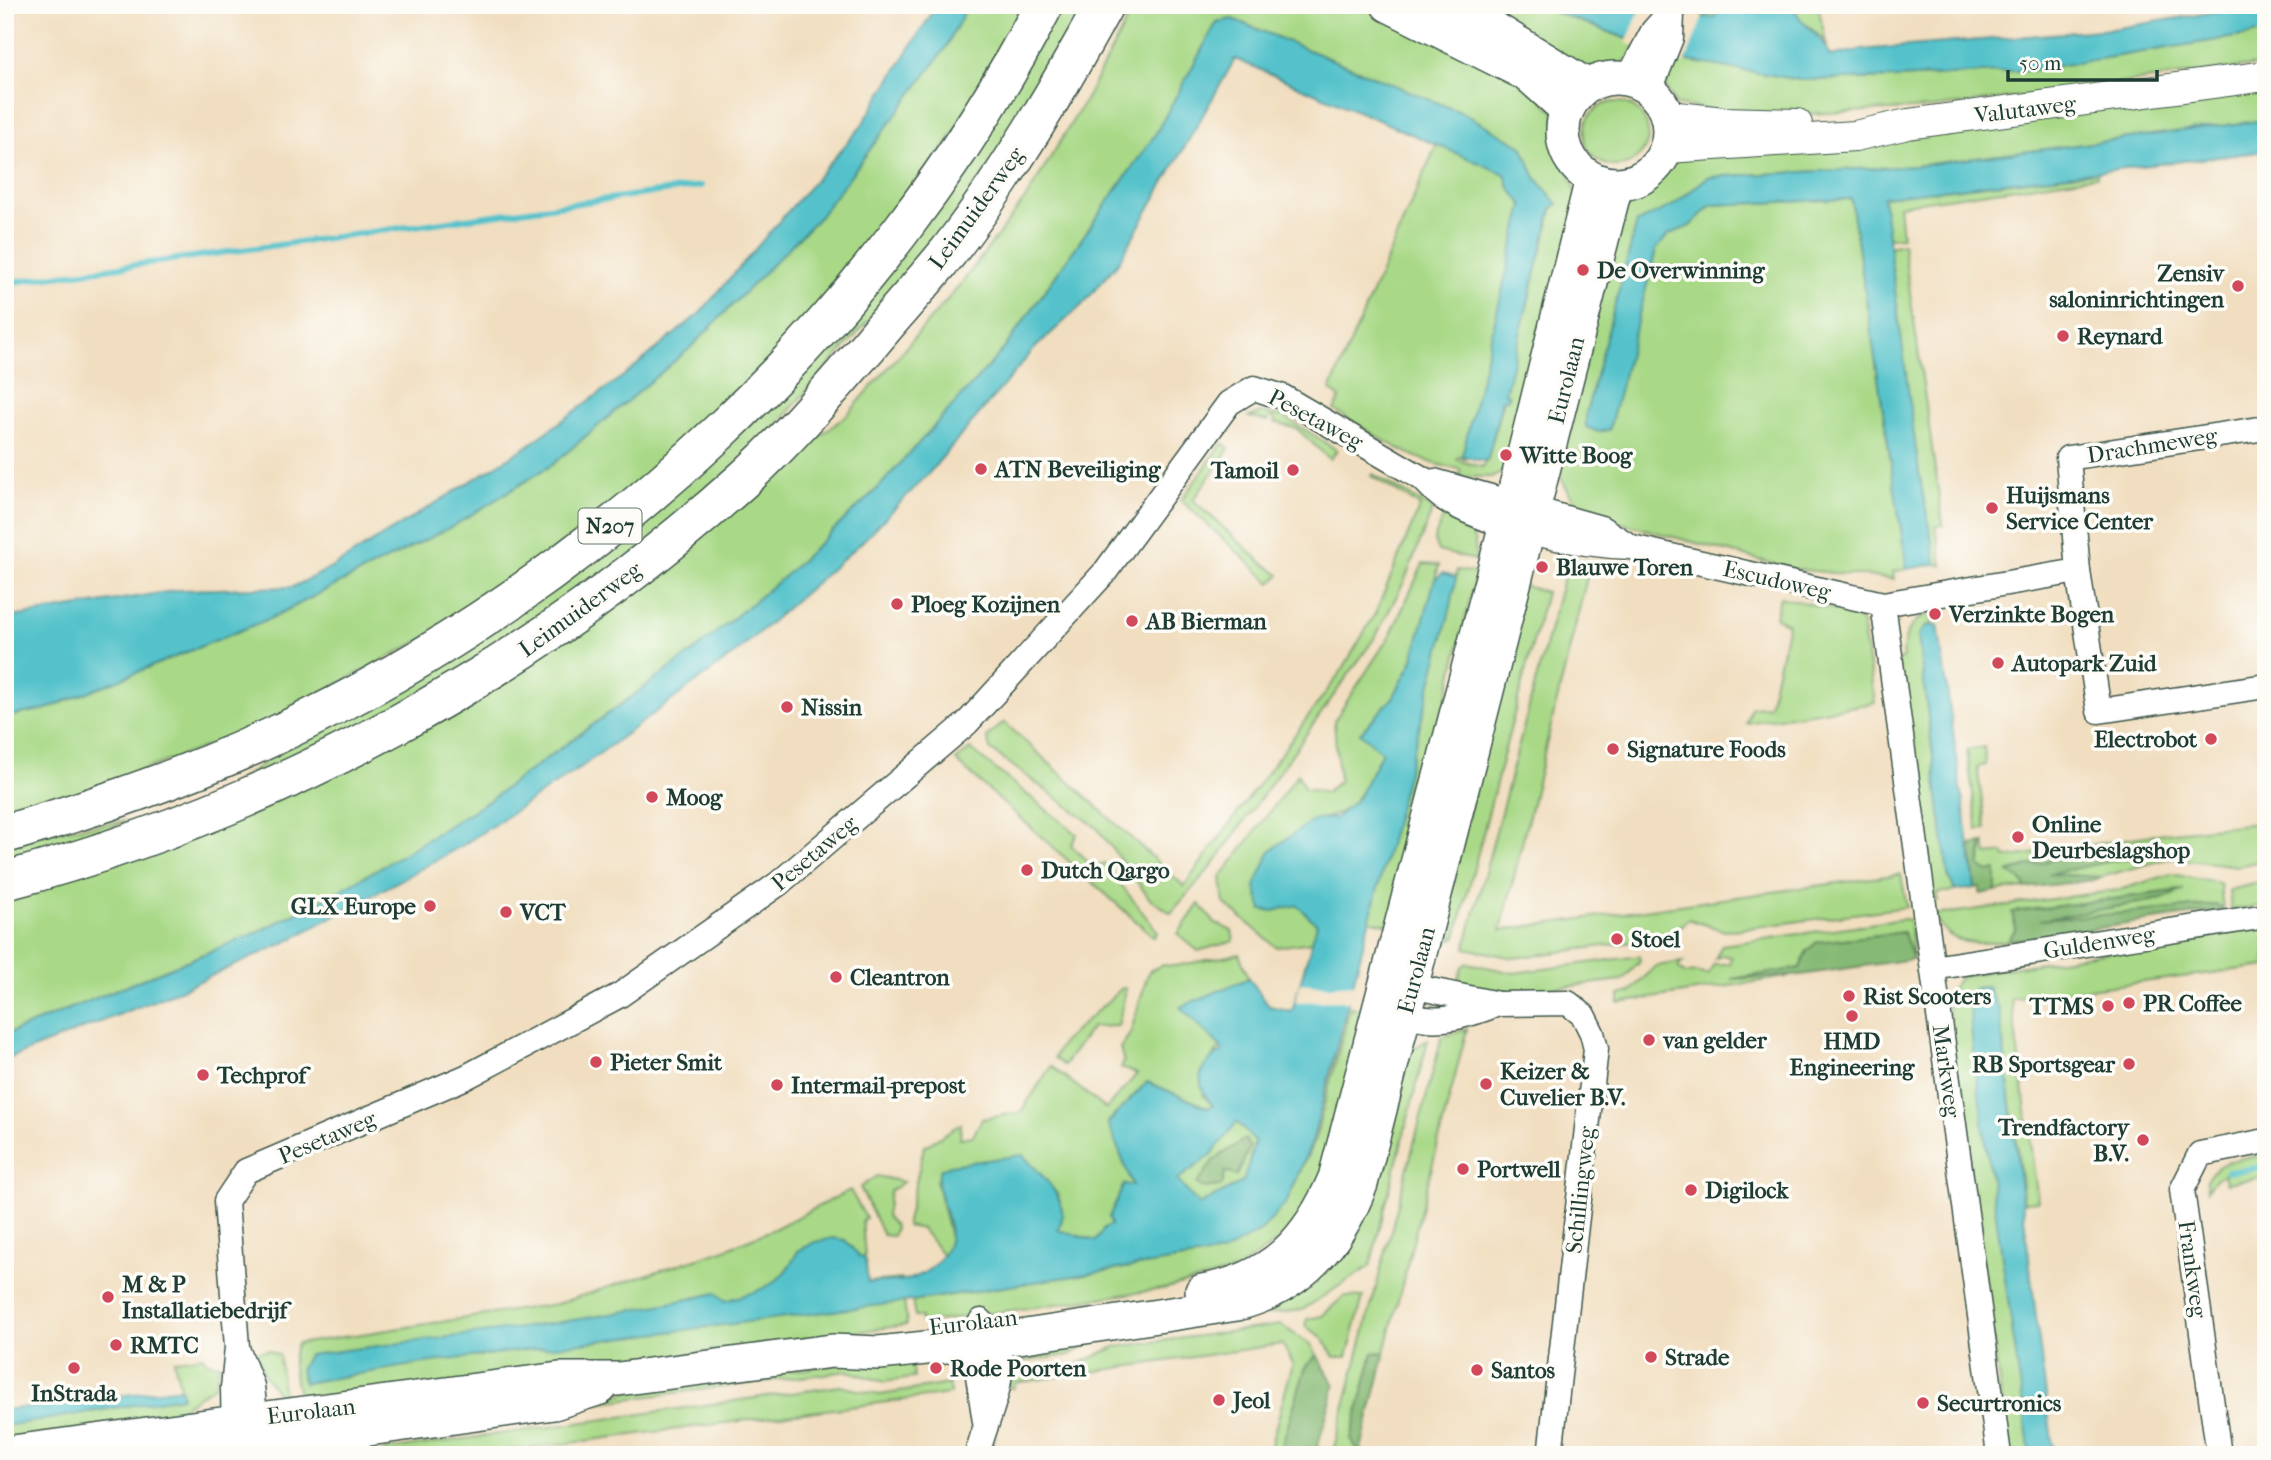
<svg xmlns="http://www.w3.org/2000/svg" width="2271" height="1460" font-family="'IM FELL French Canon',serif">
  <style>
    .green { fill: #a9d987; stroke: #648b5e; stroke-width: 2 }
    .forest { fill: #86b974; stroke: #527b54; stroke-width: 2 }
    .water { fill: #55c2cb; stroke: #3a8080; stroke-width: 2; fill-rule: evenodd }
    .pier { fill: #f1dec0 }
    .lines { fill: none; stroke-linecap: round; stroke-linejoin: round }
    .stream { stroke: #55c2cb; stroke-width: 6 }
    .minor-casing { stroke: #3e5549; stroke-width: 27 }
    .tertiary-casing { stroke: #3e5549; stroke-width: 32 }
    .secondary-casing { stroke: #3e5549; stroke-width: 36 }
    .primary-casing { stroke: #3e5549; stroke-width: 41 }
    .minor { stroke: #fff; stroke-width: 24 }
    .tertiary { stroke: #fff; stroke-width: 30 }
    .secondary { stroke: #fff; stroke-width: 33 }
    .primary { stroke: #fff; stroke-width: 38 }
    .poi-dot { fill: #d1495b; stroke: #fdfcf7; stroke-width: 2.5 }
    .labels { text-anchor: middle; stroke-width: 7; stroke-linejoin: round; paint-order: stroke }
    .shield { fill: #fdfcf7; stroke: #62766e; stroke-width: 2 }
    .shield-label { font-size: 21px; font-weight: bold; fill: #1f3d34 }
    .street-label { font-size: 23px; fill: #1f3d34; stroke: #fdfcf7 }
    .poi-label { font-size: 23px; font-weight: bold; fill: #1f3d34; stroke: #fdfcf7; text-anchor: start }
  </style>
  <rect width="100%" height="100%" fill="#fdfcf7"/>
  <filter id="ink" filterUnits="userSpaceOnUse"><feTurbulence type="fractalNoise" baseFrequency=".0143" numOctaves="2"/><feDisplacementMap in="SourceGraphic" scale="14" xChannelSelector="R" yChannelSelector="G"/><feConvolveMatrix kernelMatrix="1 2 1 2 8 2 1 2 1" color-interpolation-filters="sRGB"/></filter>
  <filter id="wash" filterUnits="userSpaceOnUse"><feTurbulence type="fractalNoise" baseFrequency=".00686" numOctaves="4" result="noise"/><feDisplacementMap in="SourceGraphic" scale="28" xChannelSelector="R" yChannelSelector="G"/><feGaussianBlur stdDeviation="1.57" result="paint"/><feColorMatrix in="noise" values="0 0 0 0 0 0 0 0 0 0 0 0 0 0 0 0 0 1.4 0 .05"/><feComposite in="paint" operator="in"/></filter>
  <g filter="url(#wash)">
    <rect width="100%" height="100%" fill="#f1dec0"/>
    <!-- green -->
    <g class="green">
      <polygon points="968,5 1031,5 926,178 801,329 626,499 429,636 251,730 5,821 5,717 46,709 271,618 455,525 553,464 690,348 820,216 945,49"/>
      <polygon points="1057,5 1085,5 1041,89 970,195 904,280 749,457 615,572 342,742 234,783 680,481"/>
      <path d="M1135,5H1374L1527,84L1554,112L1561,149L1580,204L1507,470L1493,477H1461L1460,469C1413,463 1374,434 1334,410L1340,398L1330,390L1438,141L1502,169L1527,206L1465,459L1458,457L1457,460L1482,467L1488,458L1554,203L1536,178L1522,146L1465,114L1233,19L1217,22L1155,135L1004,349L878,488L787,574L693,652L488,801L405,853L339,891L258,932L5,1035V896L207,831L735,503L848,414L961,284L1028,195L1087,97Z"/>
      <polygon points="1472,5 1536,5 1632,41 1645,5 1660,5 1629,58 1618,66 1590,70"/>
      <polygon points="1691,5 1720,5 1715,17 1703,16 1686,60 1800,80 1898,78 2032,70 2266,32 2266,64 1933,108 1763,116 1676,105 1665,87 1672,55"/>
      <polygon points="1792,5 1818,5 1829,56 1823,39 1797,16"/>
      <polygon points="2266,87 2266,120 1915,166 1708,177 1672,206 1637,223 1609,430 1656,250 1668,235 1690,226 1711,205 1851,199 1907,569 1893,572 1894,579 1793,569 1603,518 1574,501 1560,476 1564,410 1625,200 1677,159"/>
      <circle cx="1616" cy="134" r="32"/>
      <polygon points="2097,172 2097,176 1899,205 1902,237 1887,238 1883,197"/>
      <polygon points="1903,244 1943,525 1936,526 1942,565 1936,564 1919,473 1888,247"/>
      <polygon points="1261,413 1283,416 1337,450 1330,459 1297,429 1274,422 1275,418 1270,417 1268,421 1249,417"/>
      <polygon points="1223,443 1229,449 1193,500 1260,561 1280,575 1271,583 1181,500"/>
      <polygon points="1373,474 1433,509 1404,582 1376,636 1213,865 1171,913 1150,899 1096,827 990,749 987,737 1004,722 1184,886 1343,669 1376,612 1420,506 1371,476"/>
      <path d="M1446,511C1468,523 1478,533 1475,560L1438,551L1434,539Z"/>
      <polygon points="1568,560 1591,561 1501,930 1901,874 1907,907 1725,931 1688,919 1671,937 1514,958 1465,948"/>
      <path d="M1423,564L1439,565L1412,662L1393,698L1360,733L1382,752C1364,787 1356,816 1313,820L1262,910L1273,911L1297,905L1317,924L1312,942L1276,947L1224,903L1221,877L1298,774L1304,788L1326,793L1339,781L1334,721L1391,634Z"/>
      <polygon points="1457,570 1476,573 1394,926 1368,920 1451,606"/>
      <polygon points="1521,585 1546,592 1456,937 1439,944"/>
      <polygon points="1780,597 1853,614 1862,624 1875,703 1746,723 1751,707 1769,706 1788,624 1775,617"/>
      <path d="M1927,614L1932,624L1926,626L1920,655L1948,875L1955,891L1936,893L1938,901H1932L1897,661L1903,658C1903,638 1908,624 1927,614Z"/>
      <polygon points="1984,747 1986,765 1977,767 1986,829 1978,830 1967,750"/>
      <polygon points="970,749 1077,834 1071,845 1095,869 1104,863 1158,932 1154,937 956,761"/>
      <polygon points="127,821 31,864 5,870 5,844 53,831"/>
      <polygon points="2266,822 2266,860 2238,866 2170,858 2101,877 2045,874 2136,856 2127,851 2058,858 2010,871 2025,884 2025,888 1996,891 1996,871 1989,873 1979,866 1985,842 1987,855 2004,853 2006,858 2164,833"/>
      <path d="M2171,874L2220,883L2223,910L2218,905L2026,922L2162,899L2180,890L2013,912L2016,929L2007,941C1976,945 1949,947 1934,915L2119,890Z"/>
      <polygon points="2266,881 2266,905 2231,910 2229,890"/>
      <polygon points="1199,904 1215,923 1232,931 1234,941 1198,951 1178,934"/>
      <polygon points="1903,919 1910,920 1913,959 1904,932 1817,942 1807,951 1800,968 1741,978 1793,976 1619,1003 1619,995 1630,992 1656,966 1683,962 1678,967 1685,974 1695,972 1708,975 1714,964 1730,964 1731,957 1723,955 1715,959 1722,945"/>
      <polygon points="2259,928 2266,932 2266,966 2011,999 2038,1201 2024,1202 1999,1009 2030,1455 2009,1455 1948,1009 1950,990 1961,976"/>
      <polygon points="1239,954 1249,978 1181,1007 1221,1047 1211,1059 1203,1095 1213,1106 1209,1108 1147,1082 1108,1122 1133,1187 1111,1226 1104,1228 1096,1241 1058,1230 1062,1220 1058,1195 1044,1180 961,1166 950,1165 936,1180 950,1237 950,1246 943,1256 922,1229 906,1226 924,1147 961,1124 960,1138 973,1136 982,1119 1021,1112 1051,1066 1106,1109 1137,1074 1121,1068 1124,1062 1120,1048 1130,1034 1149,971 1162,965 1175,966"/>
      <polygon points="1639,956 1640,962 1622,980 1512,993 1456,988 1462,967 1468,963 1514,973"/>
      <polygon points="1122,988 1126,989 1118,1026 1092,1027 1064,1065 1054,1058 1062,1043"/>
      <polygon points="1350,1007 1364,1009 1322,1190 1297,1228 1235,1271 1163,1289 922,1323 921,1317 915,1316 912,1301 1222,1253 1286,1203 1315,1139"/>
      <polygon points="1467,1029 1385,1352 1373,1353 1351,1438 1360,1455 1332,1455 1442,1037"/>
      <path d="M1428,1040L1370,1266L1302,1310L1111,1333L1069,1355L1019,1362C1102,1302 1239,1339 1312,1277C1361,1236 1370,1167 1385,1109C1389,1095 1391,1075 1399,1063C1407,1052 1417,1046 1428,1040Z"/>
      <polygon points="1237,1121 1255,1142 1243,1182 1199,1205 1177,1180 1211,1155"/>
      <path d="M2266,1155V1177L2226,1183L2224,1174L2215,1179L2207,1190L2206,1181C2218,1158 2242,1158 2266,1155Z"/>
      <polygon points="877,1176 903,1182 890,1191 886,1216 895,1227 893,1236 883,1235 860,1187"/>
      <path d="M850,1190L866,1218L862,1220L867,1282L901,1279L907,1325L303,1406C297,1385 287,1365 297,1344L556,1304L723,1250L774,1229Z"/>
      <polygon points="1344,1296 1363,1297 1347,1357 1334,1357 1322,1337 1305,1326 1307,1319 1322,1316"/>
      <polygon points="1281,1325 1311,1345 1317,1355 1306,1366 1279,1455 1268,1455 1293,1363 1282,1344 1015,1383 1014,1388 1009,1388 1009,1377 1070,1368 1115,1347"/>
      <polygon points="268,1350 279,1355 284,1401 265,1376 255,1352"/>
      <polygon points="911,1355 914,1378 884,1382 848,1371 563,1407 629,1392"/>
      <polygon points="203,1356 207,1362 220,1364 214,1386 171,1415 5,1447 5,1424 182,1397 174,1360"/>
      <polygon points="949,1384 950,1394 476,1455 380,1455 386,1450 840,1386 880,1395"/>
    </g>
    <!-- forest -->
    <g class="forest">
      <polygon points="1983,843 1979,866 1989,872 1996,870 1996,891 1980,894 1980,887 1975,888 1971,845"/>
      <polygon points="2127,851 2138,856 2048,874 2101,877 2094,880 2025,888 2025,884 2009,872 2058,858"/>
      <polygon points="2184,890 2162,899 2040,920 2218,905 2223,910 2007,941 2016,929 2012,912"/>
      <polygon points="1904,932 1913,959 1793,976 1731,979 1800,968 1807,951 1817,942"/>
      <polygon points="1245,1139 1250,1147 1237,1176 1225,1172 1222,1186 1202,1188 1197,1184 1214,1160"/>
      <polygon points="1385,1352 1360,1453 1351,1439 1373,1353"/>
      <polygon points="1317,1355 1335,1386 1315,1455 1279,1455 1306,1366"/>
    </g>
    <!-- water -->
    <g class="water">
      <polygon points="937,5 968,5 945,49 820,216 690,348 553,464 455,525 271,618 46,709 5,717 5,618 179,590 293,587 331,568 526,447 626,374 700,313 860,128"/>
      <path d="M1536,5H1635L1639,12L1684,18L1715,17L1720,5H1792C1803,29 1820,31 1830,56L1860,50L2112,29L2257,5H2266V32L2032,70L1898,78L1800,80L1688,61Z"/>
      <polygon points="1232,19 1465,114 1522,146 1536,178 1558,204 1552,208 1505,393 1509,395 1508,399 1502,399 1488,459 1483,461 1462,456 1523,205 1509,187 1505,174 1235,59 1118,263 1083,304 1035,348 929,473 861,543 737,652 580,768 463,845 410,875 284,943 173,993 5,1060 5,1035 258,932 339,891 405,853 488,801 693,652 787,574 878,488 1004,349 1155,135 1217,22"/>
      <polygon points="2266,120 2266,151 1883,197 1919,473 1936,564 1907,569 1851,199 1711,205 1690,226 1668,235 1656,250 1609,430 1598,432 1586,427 1586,413 1637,222 1672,206 1708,177 1915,166"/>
      <path d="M1443,573L1456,577L1451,606L1312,1142L1286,1203L1262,1230L1222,1253L912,1301L424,1363L304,1383L300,1370L308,1355C444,1337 582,1324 716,1293L726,1301C762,1289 780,1288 798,1251L815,1242L833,1238L845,1240L860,1257L865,1258L868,1282C881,1281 903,1283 916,1277C939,1267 955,1246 948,1222C944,1204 934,1187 940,1170L950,1165L1023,1155C1041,1176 1074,1200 1058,1230L1096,1241L1104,1228L1111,1225L1109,1217L1124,1184L1133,1186L1108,1123L1147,1082L1208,1108L1213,1106C1194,1084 1196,1066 1222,1052L1221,1047L1180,1007L1249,978L1269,1006L1292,1011L1317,924L1297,905L1273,911L1262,910L1255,886L1270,851L1313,820L1335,818L1358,798L1382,752L1360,733L1393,698L1412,662L1435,579ZM1237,1122L1255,1142L1243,1182L1199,1205L1177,1180L1211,1155Z"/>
      <polygon points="1938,625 1975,888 1955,891 1948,875 1918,636 1926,626"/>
      <path d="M1987,987L1999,1009C2018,1158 2033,1306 2054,1455H2030L1973,1052L1969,995L1975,988Z"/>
      <polygon points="181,1388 182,1397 5,1426 5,1410"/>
    </g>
    <!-- pier -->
    <g class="pier">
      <polygon points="1641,8 1703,16 1685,64 1626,43"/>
      <polygon points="1300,983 1330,986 1354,984 1350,1001 1295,1002"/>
    </g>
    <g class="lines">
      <!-- stream -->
      <g class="stream">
        <polyline points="5,283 701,186"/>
        <polyline points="2227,1172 2266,1167"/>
      </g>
    </g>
  </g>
  <g filter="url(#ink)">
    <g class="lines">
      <!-- minor casing -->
      <g class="minor-casing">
        <g id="minor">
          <polyline points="1628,79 1653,31 1676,5"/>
          <polyline points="1650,90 1671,38 1672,14"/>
          <polyline points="2266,428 2068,458 2078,571 2099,711 2266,686"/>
          <polyline points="1434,481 1601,528 1631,547"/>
          <polyline points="1883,604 1999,1455"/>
          <polyline points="1933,968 2266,916"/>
          <polyline points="1396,993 1411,986 1498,1004 1568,1003 1583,1015 1592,1033 1596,1049 1550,1455"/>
          <path d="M1390,1005C1426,1030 1460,1018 1498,1004"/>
          <polyline points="238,1351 252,1386 257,1434"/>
          <path d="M234,1438L233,1388L237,1347L226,1201L246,1171L466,1077L620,995L778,884L967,723L1105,572L1229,403L1254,388L1283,397L1423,479C1429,485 1436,493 1443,498C1490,528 1576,545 1631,547L1883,604L2078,571"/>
          <path d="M977,1455C986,1418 1008,1382 998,1342C996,1335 986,1327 981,1321L973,1343L985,1422"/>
          <polyline points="2219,1455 2182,1190 2200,1154 2266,1141"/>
        </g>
      </g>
      <!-- tertiary casing -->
      <g class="tertiary-casing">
        <g id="tertiary">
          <polyline points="1668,116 1724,122 1797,124"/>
          <polyline points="1667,148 1855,136 1908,124 2266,76"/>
        </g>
      </g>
      <!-- secondary casing -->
      <g class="secondary-casing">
        <g id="secondary">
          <polyline points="1388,5 1528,75 1567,110"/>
          <polyline points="1446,5 1497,30 1588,86"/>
          <circle cx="1616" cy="131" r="53"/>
          <path d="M1202,1291C1272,1280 1309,1240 1335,1178L1518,478L1592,179"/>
          <path d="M5,1453L559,1379H618L832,1351L879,1353L992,1341L1237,1304C1299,1288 1339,1244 1361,1184L1616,185"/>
          <polyline points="183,1455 554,1403 600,1388"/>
        </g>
      </g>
      <!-- primary casing -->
      <g class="primary-casing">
        <g id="primary">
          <path d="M5,834C98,807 188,776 276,735C596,585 882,320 1044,5"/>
          <path d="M5,881C279,808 535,668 745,478C790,437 829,391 869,345C895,313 923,283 949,251C1008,175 1058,90 1104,5"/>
        </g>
      </g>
      <!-- minor -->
      <use href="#minor" class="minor"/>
      <!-- tertiary -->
      <use href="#tertiary" class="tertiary"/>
      <!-- secondary -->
      <use href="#secondary" class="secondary"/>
      <!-- primary -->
      <use href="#primary" class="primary"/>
    </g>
  </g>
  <!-- markers -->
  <g class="poi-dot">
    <circle cx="1583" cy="270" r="7"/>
    <circle cx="2238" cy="286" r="7"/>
    <circle cx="2063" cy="336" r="7"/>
    <circle cx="1506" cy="455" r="7"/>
    <circle cx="981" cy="469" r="7"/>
    <circle cx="1293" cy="470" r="7"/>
    <circle cx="1992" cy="508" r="7"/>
    <circle cx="1542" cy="567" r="7"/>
    <circle cx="897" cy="604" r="7"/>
    <circle cx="1935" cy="614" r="7"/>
    <circle cx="1132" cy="621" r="7"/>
    <circle cx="1998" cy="663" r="7"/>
    <circle cx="787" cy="707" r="7"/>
    <circle cx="2211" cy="739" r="7"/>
    <circle cx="1613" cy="749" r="7"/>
    <circle cx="652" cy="797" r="7"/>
    <circle cx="2018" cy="837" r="7"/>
    <circle cx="1027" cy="870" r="7"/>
    <circle cx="430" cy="906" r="7"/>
    <circle cx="506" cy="912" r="7"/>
    <circle cx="1617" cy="939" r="7"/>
    <circle cx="836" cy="977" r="7"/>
    <circle cx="1849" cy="996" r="7"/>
    <circle cx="2129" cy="1003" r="7"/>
    <circle cx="2108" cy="1006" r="7"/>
    <circle cx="1852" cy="1016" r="7"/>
    <circle cx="1649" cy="1040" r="7"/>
    <circle cx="596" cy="1062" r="7"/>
    <circle cx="2129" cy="1064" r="7"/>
    <circle cx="203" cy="1075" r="7"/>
    <circle cx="1486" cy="1084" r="7"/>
    <circle cx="777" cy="1085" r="7"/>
    <circle cx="2143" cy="1140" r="7"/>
    <circle cx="1463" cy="1169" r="7"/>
    <circle cx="1691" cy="1190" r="7"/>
    <circle cx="108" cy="1297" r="7"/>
    <circle cx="116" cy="1345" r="7"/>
    <circle cx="1651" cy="1357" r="7"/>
    <circle cx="74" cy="1368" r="7"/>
    <circle cx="936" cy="1368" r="7"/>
    <circle cx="1477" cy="1370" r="7"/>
    <circle cx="1219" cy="1400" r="7"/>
    <circle cx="1923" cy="1403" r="7"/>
  </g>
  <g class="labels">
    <!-- shield labels -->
    <rect class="shield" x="578.5" y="508.5" width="63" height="35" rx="5"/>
    <g class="shield-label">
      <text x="610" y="533">N207</text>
    </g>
    <!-- street labels -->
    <g class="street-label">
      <text transform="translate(2025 109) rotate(-7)" y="8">Valutaweg</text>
      <text transform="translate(976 208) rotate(-54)" y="8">Leimuiderweg</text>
      <text transform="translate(1566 380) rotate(-76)" y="8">Eurolaan</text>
      <text transform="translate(1316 419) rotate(28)" y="8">Pesetaweg</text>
      <text transform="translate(2152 445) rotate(-9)" y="8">Drachmeweg</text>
      <text transform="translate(1777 580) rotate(13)" y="8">Escudoweg</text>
      <text transform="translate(580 609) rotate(-36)" y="8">Leimuiderweg</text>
      <text transform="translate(814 853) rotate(-40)" y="8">Pesetaweg</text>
      <text transform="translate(2099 942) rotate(-9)" y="8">Guldenweg</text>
      <text transform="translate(1416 970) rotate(-75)" y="8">Eurolaan</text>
      <text transform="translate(1947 1071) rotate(82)" y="8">Markweg</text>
      <text transform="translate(327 1137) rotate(-23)" y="8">Pesetaweg</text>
      <text transform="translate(1580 1190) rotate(-84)" y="8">Schillingweg</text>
      <text transform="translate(2193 1269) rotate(82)" y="8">Frankweg</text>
      <text transform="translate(973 1322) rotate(-7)" y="8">Eurolaan</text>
      <text transform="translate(311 1411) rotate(-7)" y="8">Eurolaan</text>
    </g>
    <!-- poi labels -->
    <g class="poi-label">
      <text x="1597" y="278">De Overwinning</text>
      <text x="2224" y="281" text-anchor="end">Zensiv<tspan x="2224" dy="26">saloninrichtingen</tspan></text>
      <text x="2077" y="344">Reynard</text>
      <text x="1520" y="463">Witte Boog</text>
      <text x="995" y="477">ATN Beveiliging</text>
      <text x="1279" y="478" text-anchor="end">Tamoil</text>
      <text x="2006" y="503">Huijsmans<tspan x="2006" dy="26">Service Center</tspan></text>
      <text x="1556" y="575">Blauwe Toren</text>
      <text x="911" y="612">Ploeg Kozijnen</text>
      <text x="1949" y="622">Verzinkte Bogen</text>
      <text x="1146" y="629">AB Bierman</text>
      <text x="2012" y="671">Autopark Zuid</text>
      <text x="801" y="715">Nissin</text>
      <text x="2197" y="747" text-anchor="end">Electrobot</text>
      <text x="1627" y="757">Signature Foods</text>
      <text x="666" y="805">Moog</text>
      <text x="2032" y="832">Online<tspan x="2032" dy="26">Deurbeslagshop</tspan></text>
      <text x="1041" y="878">Dutch Qargo</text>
      <text x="416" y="914" text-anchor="end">GLX Europe</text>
      <text x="520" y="920">VCT</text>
      <text x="1631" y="947">Stoel</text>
      <text x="850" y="985">Cleantron</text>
      <text x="1863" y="1004">Rist Scooters</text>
      <text x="2143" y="1011">PR Coffee</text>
      <text x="2094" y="1014" text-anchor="end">TTMS</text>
      <text x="1663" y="1048">van gelder</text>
      <text x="1852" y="1049" text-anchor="middle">HMD<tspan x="1852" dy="26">Engineering</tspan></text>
      <text x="610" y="1070">Pieter Smit</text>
      <text x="2115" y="1072" text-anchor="end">RB Sportsgear</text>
      <text x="1500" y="1079">Keizer &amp;<tspan x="1500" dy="26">Cuvelier B.V.</tspan></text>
      <text x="217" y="1083">Techprof</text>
      <text x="791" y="1093">Intermail-prepost</text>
      <text x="2129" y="1135" text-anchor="end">Trendfactory<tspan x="2129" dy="26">B.V.</tspan></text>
      <text x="1477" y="1177">Portwell</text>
      <text x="1705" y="1198">Digilock</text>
      <text x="122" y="1292">M &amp; P<tspan x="122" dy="26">Installatiebedrijf</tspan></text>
      <text x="130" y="1353">RMTC</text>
      <text x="1665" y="1365">Strade</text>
      <text x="950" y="1376">Rode Poorten</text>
      <text x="1491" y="1378">Santos</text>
      <text x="74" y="1401" text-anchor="middle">InStrada</text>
      <text x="1233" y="1408">Jeol</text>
      <text x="1937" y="1411">Securtronics</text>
    </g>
  </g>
  <!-- margin -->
  <rect width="2271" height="1460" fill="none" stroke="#fdfcf7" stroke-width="28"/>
  <!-- scale -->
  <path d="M2008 70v10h149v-10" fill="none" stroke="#1f3d34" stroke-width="3.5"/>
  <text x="2019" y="70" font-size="21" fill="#1f3d34" stroke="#fdfcf7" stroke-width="5" paint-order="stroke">50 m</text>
</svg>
